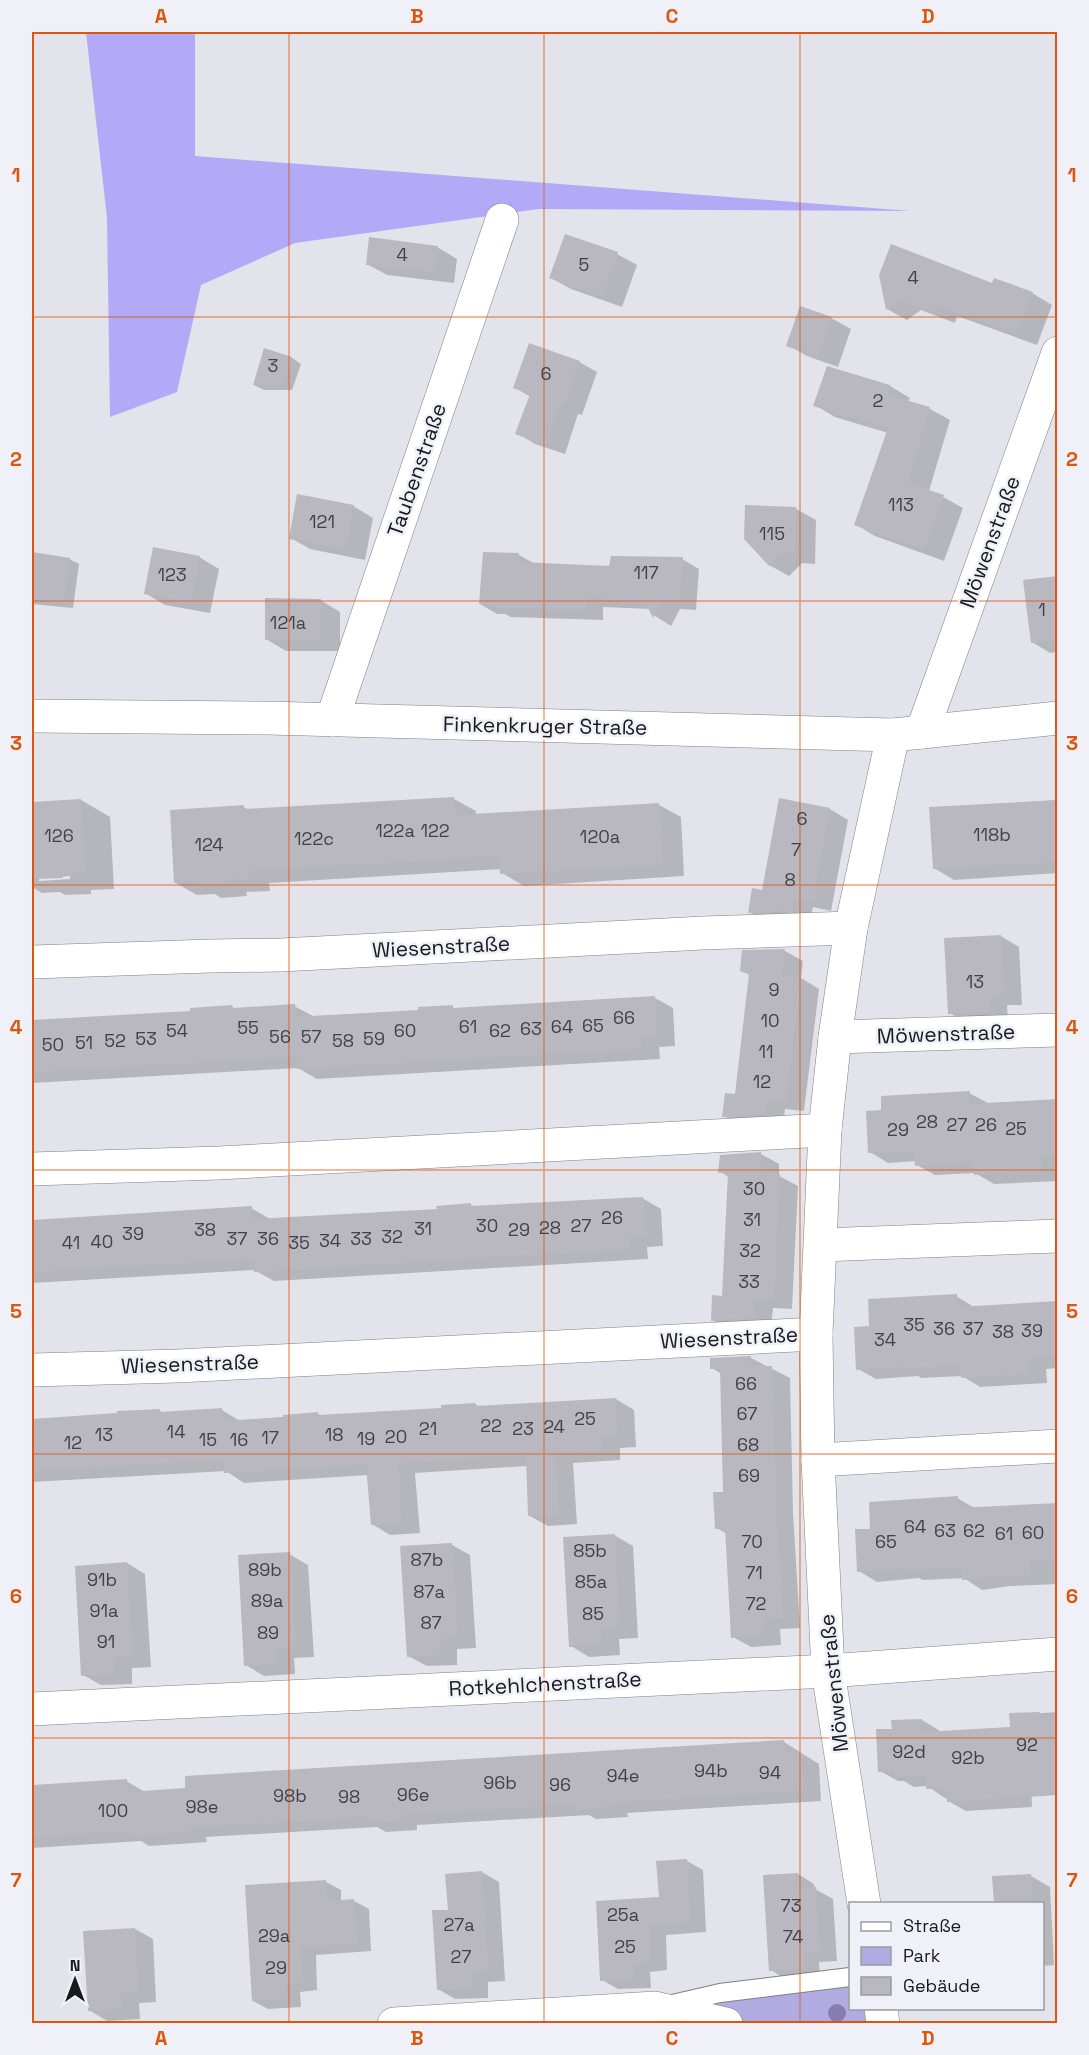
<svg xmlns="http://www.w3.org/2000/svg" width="1089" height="2055" font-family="'Space Grotesk',sans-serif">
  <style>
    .green { fill: #b0ace2 }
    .forest { fill: #b2aaf7 }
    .shadow { fill: #0003; fill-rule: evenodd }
    .building { fill: #b9b8c1 }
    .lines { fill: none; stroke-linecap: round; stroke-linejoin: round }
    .lane-casing { stroke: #7f7f86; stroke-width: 20 }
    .street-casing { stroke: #7f7f86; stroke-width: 34 }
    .secondary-casing { stroke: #7f7f86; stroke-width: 34 }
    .lane { stroke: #fff; stroke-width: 18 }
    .street { stroke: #fff; stroke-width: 33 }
    .secondary { stroke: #fff; stroke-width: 33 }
    .tree { fill: #887db1 }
    .grid { fill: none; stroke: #de560d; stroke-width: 1.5; stroke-opacity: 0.55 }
    .labels { text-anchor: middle; stroke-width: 5; stroke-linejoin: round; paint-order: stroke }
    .number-label { font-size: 18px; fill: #424246 }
    .street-label { font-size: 21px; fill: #1a1a1d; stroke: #f0f0f8 }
    .neatline { fill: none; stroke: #de560d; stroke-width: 2 }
    .grid-label { font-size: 20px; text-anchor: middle; font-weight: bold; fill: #de560d }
  </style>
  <rect width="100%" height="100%" fill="#e3e3eb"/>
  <!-- green -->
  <polygon class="green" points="850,1977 850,2008 881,2009 883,2023 726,2023 683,2014 720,1993"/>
  <!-- forest -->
  <polygon class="forest" points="86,32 195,32 195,156 911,211 538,209 295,243 201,285 177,392 110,417 107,218"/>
  <!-- shadow -->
  <g class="shadow">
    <polygon points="437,247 457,259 454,283 387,275 367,264"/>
    <polygon points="617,254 637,265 622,307 571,289 551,278"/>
    <polygon points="880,275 1032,293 1052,305 1037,345 957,316 955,323 921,310 907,320 887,309"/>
    <polygon points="831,318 851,329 838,367 807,356 788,345"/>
    <polygon points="265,349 292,358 301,364 292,390 264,390 254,385"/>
    <polygon points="579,362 597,372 582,415 578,414 565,454 535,444 517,433 531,397 515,388"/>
    <polygon points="828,368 890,386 910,398 908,402 930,409 950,420 929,491 943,497 963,508 944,561 875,536 855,524 888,433 835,417 815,405"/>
    <polygon points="353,506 373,518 365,560 310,549 291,538"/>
    <polygon points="796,509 816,520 815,564 802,563 789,576 769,565"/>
    <polygon points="32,554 69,559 79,564 73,608 32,604"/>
    <polygon points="484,554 519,555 535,564 611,568 682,559 699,569 696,610 680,609 671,626 655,616 650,609 603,607 603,620 511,617 505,614 497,614 480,604"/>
    <polygon points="199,557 219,569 210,613 165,605 145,593"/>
    <polygon points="1058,577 1058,652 1050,653 1032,642"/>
    <polygon points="320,600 340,612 340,651 286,651 266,639"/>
    <polygon points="454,799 476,811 476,816 659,805 681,817 684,876 524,886 502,873 502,869 269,883 270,891 246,892 247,896 221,898 215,894 197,895 176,883 243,807 249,810"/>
    <path d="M81,800L110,817L114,889L91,890V894L65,895L60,892L42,893L32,887V804ZM70,876V879L39,881V878Z"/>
    <polygon points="1058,800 1058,873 954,880 934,868 930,809"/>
    <polygon points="830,809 848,820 831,911 813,907 810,921 768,923 750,912"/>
    <polygon points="1001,936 1019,947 1022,1005 1007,1005 1008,1021 967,1024 950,1013"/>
    <polygon points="785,951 803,961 801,978 819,989 804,1111 785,1109 783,1124 742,1126 724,1116 736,1096 751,976 741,970"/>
    <polygon points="655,998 673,1008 675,1046 659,1047 660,1059 317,1079 298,1068 32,1083 32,1021 192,1012 232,1007 236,1009 294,1006 313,1016 419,1011 452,1007 456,1009"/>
    <polygon points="969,1093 988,1103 1058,1100 1058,1181 994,1184 975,1173 935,1175 917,1165 916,1161 888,1163 870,1152 883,1111"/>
    <polygon points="761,1154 779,1164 779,1176 798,1186 792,1309 773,1308 771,1328 730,1330 712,1320 723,1297 729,1177 720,1172"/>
    <polygon points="642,1198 661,1209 663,1246 647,1247 648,1259 274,1281 254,1270 32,1283 32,1221 251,1208 270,1219 438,1210 438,1207 471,1205 476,1208"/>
    <polygon points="956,1296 974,1307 1058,1302 1058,1368 1046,1369 1047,1383 980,1387 962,1376 921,1378 918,1376 876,1379 858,1369 871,1327"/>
    <polygon points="751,1358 790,1378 793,1513 800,1628 780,1629 781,1645 751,1647 733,1637 727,1534 717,1528 725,1493 722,1374 712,1368"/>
    <polygon points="616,1399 634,1410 636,1447 620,1448 620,1460 573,1463 577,1524 548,1526 530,1516 528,1466 415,1473 420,1533 390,1535 372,1524 368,1475 244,1483 226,1471 32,1482 32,1421 160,1411 164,1413 222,1410 240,1421 318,1414 323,1416 443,1410 475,1404 480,1407"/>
    <polygon points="957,1498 976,1509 1058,1504 1058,1584 1010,1586 982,1590 964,1578 923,1580 919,1578 877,1582 859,1571 872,1530"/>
    <polygon points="614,1535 633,1546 638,1638 619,1639 620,1655 589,1657 571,1646"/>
    <polygon points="452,1545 470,1555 476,1648 457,1649 457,1665 427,1666 408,1656"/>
    <polygon points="289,1554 308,1565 314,1657 294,1658 295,1674 264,1676 246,1665"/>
    <polygon points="127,1563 145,1574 151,1667 132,1668 132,1684 101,1685 83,1675"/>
    <polygon points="1058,1712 1058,1778 1031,1780 1032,1807 966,1811 948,1801 948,1798 945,1798 927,1786 914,1787 904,1781 898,1781 880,1771 894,1730 922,1720 940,1731 940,1733 1012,1728 1011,1715"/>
    <polygon points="784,1742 819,1764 821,1801 627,1813 628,1817 596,1819 589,1815 417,1825 417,1830 402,1831 386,1832 377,1827 206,1837 207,1842 165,1845 149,1846 141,1841 32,1848 32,1786 126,1781 145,1792"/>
    <polygon points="687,1861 703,1870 706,1932 666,1935 667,1970 650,1972 651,1988 618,1989 602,1980"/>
    <polygon points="482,1872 499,1882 505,1981 488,1982 488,1998 455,1999 438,1989 449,1911"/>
    <polygon points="798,1874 814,1884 815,1889 833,1899 837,1961 819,1962 820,1978 787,1980 771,1970"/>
    <polygon points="1031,1876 1050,1887 1054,1965 1042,1966 1042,1904 971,1904 995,1902"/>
    <polygon points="326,1882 341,1890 341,1901 354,1901 369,1909 371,1951 316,1955 317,1990 300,1992 301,2007 268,2009 253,2001"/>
    <polygon points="135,1929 153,1939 156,2002 139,2003 140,2019 107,2021 89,2010"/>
  </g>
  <!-- building -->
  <g class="building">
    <polygon points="565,234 618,252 602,297 549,278"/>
    <polygon points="369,237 438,246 435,272 366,265"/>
    <polygon points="891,244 992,283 994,278 1033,292 1017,334 937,306 935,313 900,300 886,310 879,275"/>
    <polygon points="800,306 832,317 818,357 786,346"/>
    <polygon points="529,343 580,361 564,406 560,405 546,445 515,434 530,394 513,388"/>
    <polygon points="264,348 292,357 283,385 253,385"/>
    <polygon points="827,366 890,385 888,395 930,407 908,483 944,495 924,550 854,525 888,428 813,406"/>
    <polygon points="297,494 354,505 346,549 289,539"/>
    <polygon points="745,505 796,507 795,553 782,553 769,566 744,539"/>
    <polygon points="153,547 200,556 191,603 144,594"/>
    <polygon points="32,552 70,558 64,603 32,599"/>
    <polygon points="483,552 519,553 519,562 609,566 611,556 683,557 680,601 663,600 653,618 644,600 586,598 586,611 492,608 492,605 479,604"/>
    <polygon points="1058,576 1058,640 1031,643 1023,580"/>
    <polygon points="265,598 321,599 321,641 265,640"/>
    <polygon points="454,797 455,815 659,803 663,865 500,874 499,856 248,871 248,879 225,880 225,884 198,886 197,882 174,883 170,810 244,805 244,809"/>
    <polygon points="779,798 830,808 813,901 795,898 792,911 748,913 752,888 762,890"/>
    <polygon points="81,799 86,873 63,874 63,878 35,879 35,876 32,876 32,802"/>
    <polygon points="1058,800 1058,862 933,869 929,807"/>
    <polygon points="1001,935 1004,995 990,996 990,1012 948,1014 944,938"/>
    <polygon points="785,949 782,975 801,977 786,1102 767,1100 765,1114 722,1117 725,1093 735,1094 749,974 740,971 742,950"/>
    <polygon points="655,996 657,1035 641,1037 642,1049 297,1069 296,1057 32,1072 32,1020 190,1011 190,1008 232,1005 233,1008 295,1004 296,1017 418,1010 418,1007 436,1006 453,1005 453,1008"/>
    <polygon points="970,1091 970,1104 1058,1099 1058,1155 1042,1156 1042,1170 974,1175 973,1162 915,1166 914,1152 868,1153 866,1111 881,1110 881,1096"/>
    <polygon points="761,1152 761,1173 780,1174 774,1300 755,1299 754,1318 711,1321 712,1295 722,1296 728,1173 718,1173 720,1155"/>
    <polygon points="643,1197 645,1236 629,1237 629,1249 254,1272 253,1259 32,1272 32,1220 252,1206 252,1219 437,1209 436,1206 471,1203 471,1206"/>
    <polygon points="957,1294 957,1307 1058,1301 1058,1357 1028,1359 1030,1374 961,1378 960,1365 902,1369 902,1366 856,1370 854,1327 869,1326 868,1299"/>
    <polygon points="751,1356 750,1366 772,1366 776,1502 783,1618 763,1619 764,1635 731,1638 725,1528 715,1529 713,1492 723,1492 720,1369 710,1369 710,1358"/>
    <polygon points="616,1398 618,1437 602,1438 603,1451 555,1453 559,1515 528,1516 526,1455 398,1463 402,1524 371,1525 366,1465 224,1473 223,1460 32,1471 32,1419 117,1413 117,1411 160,1409 160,1412 222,1408 223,1421 283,1417 283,1415 318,1412 318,1415 441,1408 441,1405 475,1403 476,1406"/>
    <polygon points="958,1496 958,1508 1058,1503 1058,1560 1030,1561 1031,1577 991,1577 962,1580 961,1568 903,1571 903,1569 857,1572 855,1529 870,1529 869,1502"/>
    <polygon points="615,1534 620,1628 601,1629 602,1645 569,1647 563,1537"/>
    <polygon points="452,1543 458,1638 439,1639 439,1655 407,1657 400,1546"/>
    <polygon points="290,1552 296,1647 276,1648 276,1664 244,1666 238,1555"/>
    <polygon points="127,1562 133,1657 114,1658 114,1674 81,1676 75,1566"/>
    <polygon points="1040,1712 1041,1720 1058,1719 1058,1795 947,1802 946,1788 926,1789 925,1776 895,1777 894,1771 878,1772 876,1729 892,1729 891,1720 922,1719 923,1732 1010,1727 1009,1713"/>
    <polygon points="784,1740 785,1753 801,1752 804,1791 610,1803 610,1807 576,1810 576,1805 399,1815 399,1820 382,1822 366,1822 366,1817 189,1828 189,1832 145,1835 129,1836 129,1831 32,1837 32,1785 127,1779 128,1792 185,1788 185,1776"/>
    <polygon points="687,1859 691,1923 650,1926 651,1962 634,1963 635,1979 600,1981 596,1901 659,1897 656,1861"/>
    <polygon points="482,1871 488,1971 471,1972 471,1988 437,1990 432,1910 448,1910 445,1874"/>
    <polygon points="798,1873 799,1888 816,1887 820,1952 803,1953 804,1969 769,1971 763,1875"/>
    <polygon points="1031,1874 1033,1904 994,1904 992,1876"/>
    <polygon points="326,1880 327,1901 354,1899 357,1944 301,1947 303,1983 286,1984 287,1999 252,2001 245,1885"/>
    <polygon points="135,1928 139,1992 121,1993 123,2009 88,2011 83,1931"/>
  </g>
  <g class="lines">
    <!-- lane casing -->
    <g class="lane-casing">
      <polyline id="lane" points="668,2005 720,1993 850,1977"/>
    </g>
    <!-- street casing -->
    <g class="street-casing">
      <g id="street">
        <polyline points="332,720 502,220"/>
        <polyline points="922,732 1058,353"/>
        <polyline points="32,962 210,956 281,955 703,933 851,928"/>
        <polyline points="835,1037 1058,1030"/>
        <polyline points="32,1169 219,1163 825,1130"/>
        <polyline points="821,1245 1058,1236"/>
        <polyline points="32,1370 178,1366 816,1334"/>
        <polyline points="818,1460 1058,1446"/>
        <polyline points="32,1709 828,1671 1058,1654"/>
        <polyline points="864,1904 828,1671 818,1460 816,1334 825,1130 835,1037 851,928 893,735"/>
        <polyline points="881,2008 883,2024"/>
        <polyline points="394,2024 655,2008 726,2024"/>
      </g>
    </g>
    <!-- secondary casing -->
    <g class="secondary-casing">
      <polyline id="secondary" points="32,716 267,718 893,735 1058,718"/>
    </g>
    <!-- lane -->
    <use href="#lane" class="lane"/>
    <!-- street -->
    <use href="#street" class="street"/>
    <!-- secondary -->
    <use href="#secondary" class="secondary"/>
  </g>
  <!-- trees -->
  <circle class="tree" cx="837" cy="2013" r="9"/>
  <!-- grid -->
  <path class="grid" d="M289,32V2024M544,32V2024M800,32V2024M32,317H1058M32,601H1058M32,885H1058M32,1170H1058M32,1454H1058M32,1738H1058"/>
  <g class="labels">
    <!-- number labels -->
    <g class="number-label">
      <text x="402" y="261">4</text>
      <text x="584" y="271">5</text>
      <text x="913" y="284">4</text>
      <text x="273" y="372">3</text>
      <text x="546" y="380">6</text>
      <text x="878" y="407">2</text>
      <text x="901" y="511">113</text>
      <text x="322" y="528">121</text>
      <text x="772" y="540">115</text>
      <text x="646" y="579">117</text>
      <text x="172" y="581">123</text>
      <text x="1042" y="616">1</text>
      <text x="288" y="629">121a</text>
      <text x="802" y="825">6</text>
      <text x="395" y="837">122a</text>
      <text x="435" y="837">122</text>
      <text x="992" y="841">118b</text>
      <text x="59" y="842">126</text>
      <text x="600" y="843">120a</text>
      <text x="314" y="845">122c</text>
      <text x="209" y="851">124</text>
      <text x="796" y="856">7</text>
      <text x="790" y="886">8</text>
      <text x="975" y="988">13</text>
      <text x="774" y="996">9</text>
      <text x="624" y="1024">66</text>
      <text x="770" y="1027">10</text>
      <text x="593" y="1032">65</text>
      <text x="468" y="1033">61</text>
      <text x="562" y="1033">64</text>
      <text x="248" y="1034">55</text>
      <text x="531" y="1035">63</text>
      <text x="177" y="1037">54</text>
      <text x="405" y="1037">60</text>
      <text x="500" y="1037">62</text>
      <text x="280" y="1043">56</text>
      <text x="311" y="1043">57</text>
      <text x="146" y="1045">53</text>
      <text x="374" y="1045">59</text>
      <text x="115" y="1047">52</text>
      <text x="343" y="1047">58</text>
      <text x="84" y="1049">51</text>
      <text x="53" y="1051">50</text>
      <text x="766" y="1058">11</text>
      <text x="762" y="1088">12</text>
      <text x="927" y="1128">28</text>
      <text x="957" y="1131">27</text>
      <text x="986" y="1131">26</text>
      <text x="1016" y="1135">25</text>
      <text x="898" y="1136">29</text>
      <text x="754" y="1195">30</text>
      <text x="612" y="1224">26</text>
      <text x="752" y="1226">31</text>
      <text x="487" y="1232">30</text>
      <text x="581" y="1232">27</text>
      <text x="550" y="1234">28</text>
      <text x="423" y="1235">31</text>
      <text x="205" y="1236">38</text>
      <text x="519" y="1236">29</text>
      <text x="133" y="1240">39</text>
      <text x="392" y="1243">32</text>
      <text x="237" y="1245">37</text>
      <text x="268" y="1245">36</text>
      <text x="361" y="1245">33</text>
      <text x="330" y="1247">34</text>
      <text x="102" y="1248">40</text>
      <text x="71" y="1249">41</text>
      <text x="299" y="1249">35</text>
      <text x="750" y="1257">32</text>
      <text x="749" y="1288">33</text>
      <text x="914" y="1331">35</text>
      <text x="944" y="1335">36</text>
      <text x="973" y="1335">37</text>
      <text x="1032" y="1337">39</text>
      <text x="1003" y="1338">38</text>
      <text x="885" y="1346">34</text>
      <text x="746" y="1390">66</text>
      <text x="747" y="1420">67</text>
      <text x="585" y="1425">25</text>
      <text x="491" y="1432">22</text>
      <text x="554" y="1433">24</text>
      <text x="428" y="1435">21</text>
      <text x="523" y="1435">23</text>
      <text x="176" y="1438">14</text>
      <text x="104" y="1441">13</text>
      <text x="334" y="1441">18</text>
      <text x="396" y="1443">20</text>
      <text x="270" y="1444">17</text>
      <text x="366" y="1445">19</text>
      <text x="208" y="1446">15</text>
      <text x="239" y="1446">16</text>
      <text x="73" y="1449">12</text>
      <text x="748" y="1451">68</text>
      <text x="749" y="1482">69</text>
      <text x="915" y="1533">64</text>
      <text x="945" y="1537">63</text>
      <text x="974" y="1537">62</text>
      <text x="1033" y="1539">60</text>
      <text x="1004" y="1540">61</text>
      <text x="752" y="1548">70</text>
      <text x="886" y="1548">65</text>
      <text x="590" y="1557">85b</text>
      <text x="427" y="1566">87b</text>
      <text x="265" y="1576">89b</text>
      <text x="754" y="1579">71</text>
      <text x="102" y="1586">91b</text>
      <text x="591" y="1588">85a</text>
      <text x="429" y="1598">87a</text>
      <text x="267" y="1607">89a</text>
      <text x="756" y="1610">72</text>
      <text x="104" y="1617">91a</text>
      <text x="593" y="1620">85</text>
      <text x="431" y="1629">87</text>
      <text x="268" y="1639">89</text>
      <text x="106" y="1648">91</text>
      <text x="1027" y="1751">92</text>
      <text x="909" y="1758">92d</text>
      <text x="968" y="1764">92b</text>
      <text x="711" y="1777">94b</text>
      <text x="770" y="1779">94</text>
      <text x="623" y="1782">94e</text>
      <text x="500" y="1789">96b</text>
      <text x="560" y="1791">96</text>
      <text x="413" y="1801">96e</text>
      <text x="290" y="1802">98b</text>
      <text x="349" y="1803">98</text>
      <text x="202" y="1813">98e</text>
      <text x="113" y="1817">100</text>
      <text x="791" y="1912">73</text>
      <text x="623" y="1921">25a</text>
      <text x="459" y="1931">27a</text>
      <text x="274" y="1942">29a</text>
      <text x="793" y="1943">74</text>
      <text x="625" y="1953">25</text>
      <text x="461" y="1963">27</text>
      <text x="276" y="1974">29</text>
    </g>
    <!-- street labels -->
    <g class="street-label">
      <text transform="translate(417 470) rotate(-71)" y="7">Taubenstraße</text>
      <text transform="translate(990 542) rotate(-70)" y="7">Möwenstraße</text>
      <text transform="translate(545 726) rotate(1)" y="7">Finkenkruger Straße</text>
      <text transform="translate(441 947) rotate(-3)" y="7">Wiesenstraße</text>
      <text transform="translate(946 1034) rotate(-2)" y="7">Möwenstraße</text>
      <text transform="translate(729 1338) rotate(-3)" y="7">Wiesenstraße</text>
      <text transform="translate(190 1364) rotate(-2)" y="7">Wiesenstraße</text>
      <text transform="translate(834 1683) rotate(-96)" y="7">Möwenstraße</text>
      <text transform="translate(545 1684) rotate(-3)" y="7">Rotkehlchenstraße</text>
    </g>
  </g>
  <!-- border -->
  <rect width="1089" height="2055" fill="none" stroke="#f0f0f8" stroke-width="66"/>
  <!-- legend -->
  <rect x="849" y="1902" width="195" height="108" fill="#f0f0f8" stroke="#9a9aa0" stroke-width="1.5"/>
  <rect x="861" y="1922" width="30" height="9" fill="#ffffff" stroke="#9a9aa0" stroke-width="1.5"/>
  <text x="903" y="1932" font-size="18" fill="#1a1a1d">Straße</text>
  <rect x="861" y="1947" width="30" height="18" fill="#b0ace2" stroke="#9a9aa0" stroke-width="1.5"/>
  <text x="903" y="1962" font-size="18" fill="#1a1a1d">Park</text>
  <rect x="861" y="1977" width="30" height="18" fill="#b9b8c1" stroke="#9a9aa0" stroke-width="1.5"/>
  <text x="903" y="1992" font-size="18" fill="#1a1a1d">Gebäude</text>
  <!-- north arrow -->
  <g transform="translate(75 1980)" stroke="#f0f0f8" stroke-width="4.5" paint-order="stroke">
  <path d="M0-4.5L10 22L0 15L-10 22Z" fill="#1a1a1d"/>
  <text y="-9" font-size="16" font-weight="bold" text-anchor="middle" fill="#1a1a1d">N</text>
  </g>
  <rect x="33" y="33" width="1023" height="1989" class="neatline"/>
  <g class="grid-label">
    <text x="161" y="23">A</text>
    <text x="417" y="23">B</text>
    <text x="672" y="23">C</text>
    <text x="928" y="23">D</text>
    <text x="16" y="182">1</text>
    <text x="1072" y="182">1</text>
    <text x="16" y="466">2</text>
    <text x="1072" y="466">2</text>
    <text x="16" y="750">3</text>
    <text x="1072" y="750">3</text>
    <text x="16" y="1034">4</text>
    <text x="1072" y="1034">4</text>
    <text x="16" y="1318">5</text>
    <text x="1072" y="1318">5</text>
    <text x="16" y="1603">6</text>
    <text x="1072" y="1603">6</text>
    <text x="16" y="1887">7</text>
    <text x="1072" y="1887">7</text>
    <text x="161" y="2045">A</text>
    <text x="417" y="2045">B</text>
    <text x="672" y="2045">C</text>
    <text x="928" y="2045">D</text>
  </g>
</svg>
